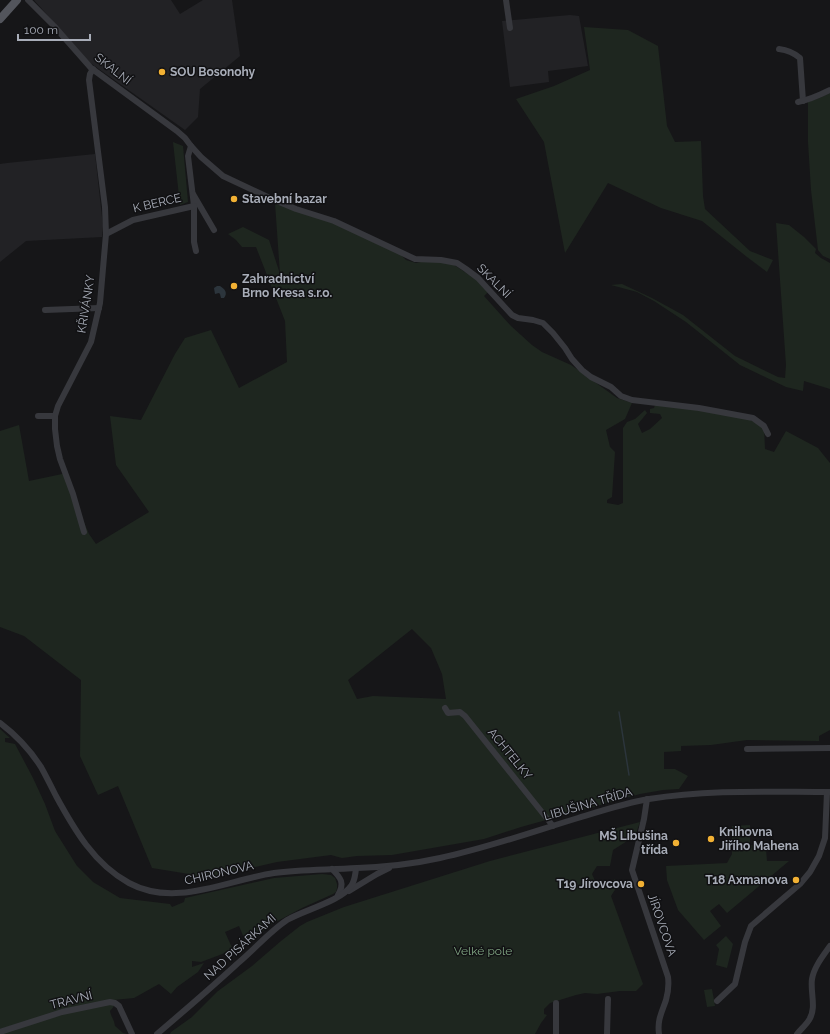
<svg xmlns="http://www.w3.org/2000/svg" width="830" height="1034" font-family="Raleway,sans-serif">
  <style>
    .built { fill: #222225 }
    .green { fill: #1e261f; fill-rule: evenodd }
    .water { fill: #2c353c }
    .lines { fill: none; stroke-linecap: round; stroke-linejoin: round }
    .stream { stroke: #2c353c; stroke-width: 1.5 }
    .minor { stroke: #37383d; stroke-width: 6 }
    .major { stroke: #53555c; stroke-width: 8 }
    .poi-dot { fill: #f2b134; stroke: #111113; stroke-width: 1.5 }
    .labels { text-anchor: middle; stroke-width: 3; stroke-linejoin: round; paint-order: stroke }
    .street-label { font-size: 12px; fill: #a8adb8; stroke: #111113 }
    .poi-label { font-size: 12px; font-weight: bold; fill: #a8adb8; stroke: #111113; text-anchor: start }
    .park-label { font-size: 12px; fill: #7fa381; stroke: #111113 }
  </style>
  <rect width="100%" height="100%" fill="#161618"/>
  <!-- built -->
  <g class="built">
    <polygon points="34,0 171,0 180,14 203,0 232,0 240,56 200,89 198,117 185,130 89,62"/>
    <polygon points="570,15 579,16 588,66 548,71 549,82 510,87 502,21"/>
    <polygon points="95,154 103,226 102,237 26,241 0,262 0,164 7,163"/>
  </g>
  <!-- green -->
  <g class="green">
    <polygon points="584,27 628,30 658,46 667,126 675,142 701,141 703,196 705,209 750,251 773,260 767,272 747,257 702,221 661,208 608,183 565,253 544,142 516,99 554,86 590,70"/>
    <polygon points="830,93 830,259 823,256 818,250 811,190 808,142 808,102 822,97"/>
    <polygon points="173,142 183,146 188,202 180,205"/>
    <path d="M275,203L331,222L401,255L406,260L416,263L426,261L451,263L477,280L488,292L484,296L511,326L532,345L542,352L571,365L617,398L632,403L625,419L606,430L610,447L615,452L612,497L607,500V503L618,505L623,503V428L627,422L635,419L645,410L647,413L638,424L642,433L650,429L662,418L660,414L650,413V409L654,408L655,405H668L748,419L764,427L765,449L774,452L786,431L818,448L830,463V730L819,736V741L747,740L711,745L681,746V751L664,752V769H675L688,776L679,789L663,790L640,794L521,827L484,839L392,855L357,856L342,858L331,855L277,862L192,881L189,874L152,868L118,786L98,795L80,756L81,680L24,636L0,627V431L19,425L29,481L67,473L80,513L89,534L96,544L149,512L116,465L110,416L141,420L175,354L185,338L211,330L239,388L287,362L285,321L256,247H242L236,240L228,234L243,227L269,240L280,274ZM412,629L431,648L442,674L446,699L373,696L357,699L348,680Z"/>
    <polygon points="776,223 789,225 804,237 816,249 815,253 821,258 830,263 830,389 804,381 803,391 786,387 740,365 686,322 654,301 637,292 611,285 622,284 652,298 683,315 735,356 778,377 785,378 786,365"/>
    <polygon points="0,729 10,738 5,738 5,742 15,744 33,778 45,804 55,831 77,866 93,882 120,898 170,904 172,907 184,902 185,898 274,878 322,874 331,875 335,878 337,884 337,888 336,892 333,894 302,908 270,925 247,945 239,926 225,932 233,950 201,962 192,961 192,967 204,963 198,972 177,987 171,994 159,984 134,998 113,1000 0,1029"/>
    <polygon points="640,822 635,836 613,850 610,866 597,866 592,874 595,881 604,887 615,879 618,885 611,896 643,984 636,991 620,991 597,994 585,993 576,995 550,1003 544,1009 544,1014 547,1015 541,1023 535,1034 170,1034 171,1032 192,1017 218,991 252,966 281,941 300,926 307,922 344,907 490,861"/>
    <polygon points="750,825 750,845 755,845 755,849 766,849 767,861 789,861 727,913 719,904 710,911 721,926 704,940 678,910 667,880 666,866 727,863 732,854 732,826"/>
    <polygon points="726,936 733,944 727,968 716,965 719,949 716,945"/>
    <polygon points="712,989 715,1006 707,1007 704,990"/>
    <path d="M106,1003L115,1005L110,1011C111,1017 114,1019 115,1026L123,1033L127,1034H0L72,1011Z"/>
  </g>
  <!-- water -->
  <path class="water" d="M217,286H220C225,289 228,293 224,298H221L220,294L219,293L215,294L214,288Z"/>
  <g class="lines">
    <!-- stream -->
    <polyline class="stream" points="619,712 629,775"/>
    <!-- minor -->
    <g class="minor">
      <polyline points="28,0 54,26 91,68 177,131 185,138 191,146 188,156 194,206 194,242 196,251"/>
      <polyline points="506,0 510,28"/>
      <path d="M779,49C787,50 793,52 800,58L803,101"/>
      <path d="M798,102C809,100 820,95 830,90"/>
      <polyline points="191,146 201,157 223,176 272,199 296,209 334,221 415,259 441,260 457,263 466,269 478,278 512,315 518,318 533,320 543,323 553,333 565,348 572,359 582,370 591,377 611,387 621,396 632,400 699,408 753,418 764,426 768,434"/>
      <polyline points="193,194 214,230"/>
      <polyline points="106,234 133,220 194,206"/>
      <polyline points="45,310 99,308"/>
      <polyline points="38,416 55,416"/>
      <polyline points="84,532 73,494 60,459 57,446 55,429 55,416 58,406 91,342 100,303 106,234 105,207 89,80 90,74 93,69"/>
      <polyline points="445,708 448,713 460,712 465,716 553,826"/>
      <path d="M0,723C16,735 30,750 41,767C46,776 51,786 56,796C74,829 94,864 129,883C175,908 227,880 274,873C301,869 329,870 357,868C385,867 413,864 440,858C487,848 532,832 578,818C601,811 625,803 649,799C709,789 770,792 830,792"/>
      <polyline points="747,749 830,748"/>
      <path d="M647,799L644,819L632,870L668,977C669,985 668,993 666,1000C662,1012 657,1020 659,1034"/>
      <path d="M332,869C341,878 345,883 338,895"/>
      <polyline points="349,891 377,874 389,868"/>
      <polyline points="717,1001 735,984 745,942 751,926 800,884 810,872 819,856 825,838 827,792"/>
      <polyline points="556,1003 556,1034"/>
      <polyline points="0,1032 62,1012 110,1002 115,1003 119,1006 132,1034"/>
      <path d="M157,1034C184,1011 211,988 237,964C254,950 269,932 287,920C304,910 341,901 351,886C355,881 355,875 356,869"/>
      <polyline points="607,1034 608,999"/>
      <path d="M797,1034C801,1029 806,1025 809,1020C817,1008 810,992 812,979C814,967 823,956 830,946"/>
    </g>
    <!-- major -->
    <polyline class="major" points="0,19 17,0"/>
  </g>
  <!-- markers -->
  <g class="poi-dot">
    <circle cx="162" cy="72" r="4"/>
    <circle cx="234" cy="199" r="4"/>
    <circle cx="234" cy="286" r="4"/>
    <circle cx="711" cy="839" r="4"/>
    <circle cx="676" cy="843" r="4"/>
    <circle cx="796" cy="880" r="4"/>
    <circle cx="641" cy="884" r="4"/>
  </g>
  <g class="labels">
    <!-- street labels -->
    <g class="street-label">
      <text transform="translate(113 69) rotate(38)" y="4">SKALNÍ</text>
      <text transform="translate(157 203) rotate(-13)" y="4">K BERCE</text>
      <text transform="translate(494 281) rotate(45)" y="4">SKALNÍ</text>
      <text transform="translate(86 304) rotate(-81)" y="4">KŘIVÁNKY</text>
      <text transform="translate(510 754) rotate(51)" y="4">ACHTELKY</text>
      <text transform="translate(588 804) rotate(-16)" y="4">LIBUŠINA TŘÍDA</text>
      <text transform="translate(219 873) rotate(-13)" y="4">CHIRONOVA</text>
      <text transform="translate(662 925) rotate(71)" y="4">JÍROVCOVA</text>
      <text transform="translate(240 947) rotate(-42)" y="4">NAD PISÁRKAMI</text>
      <text transform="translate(71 1000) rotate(-14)" y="4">TRAVNÍ</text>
    </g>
    <!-- poi labels -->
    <g class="poi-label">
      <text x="170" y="76">SOU Bosonohy</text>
      <text x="242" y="203">Stavební bazar</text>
      <text x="242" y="283">Zahradnictví<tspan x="242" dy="14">Brno Kresa s.r.o.</tspan></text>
      <text x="719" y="836">Knihovna<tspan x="719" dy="14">Jiřího Mahena</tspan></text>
      <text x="668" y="840" text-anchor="end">MŠ Libušina<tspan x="668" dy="14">třída</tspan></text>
      <text x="788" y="884" text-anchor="end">T18 Axmanova</text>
      <text x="633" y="888" text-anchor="end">T19 Jírovcova</text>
    </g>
    <!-- park labels -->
    <g class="park-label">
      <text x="483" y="955">Velké pole</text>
    </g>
  </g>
  <!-- scale -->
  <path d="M18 34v6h72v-6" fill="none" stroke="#a8adb8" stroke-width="2"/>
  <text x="24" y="34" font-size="12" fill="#a8adb8" stroke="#111113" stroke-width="3" paint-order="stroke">100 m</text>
</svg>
